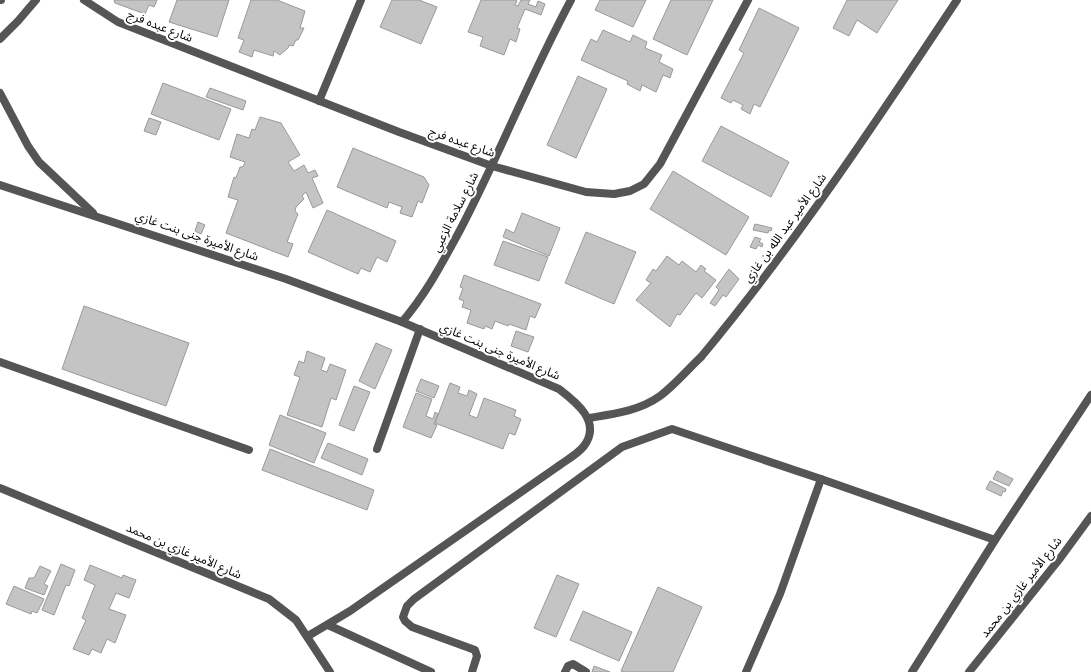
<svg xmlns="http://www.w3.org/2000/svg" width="1091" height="672" font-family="Mulish,'Noto Sans Arabic',sans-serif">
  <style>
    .building { fill: #c4c4c4; stroke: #999 }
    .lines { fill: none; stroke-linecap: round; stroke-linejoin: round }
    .lane { stroke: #555; stroke-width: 8 }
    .street { stroke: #555; stroke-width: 8 }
    .labels { text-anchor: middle; stroke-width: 4; stroke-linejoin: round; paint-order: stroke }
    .street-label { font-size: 12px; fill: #000; stroke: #fff }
  </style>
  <rect width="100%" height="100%" fill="#fff"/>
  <!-- building -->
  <g class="building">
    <polygon points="114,0 157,0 154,7 149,5 145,14 115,3"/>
    <polygon points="177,0 229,0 217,37 169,22"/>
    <polygon points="251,0 277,0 305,11 300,28 304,28 298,40 296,40 293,46 289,45 288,48 280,55 274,51 273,56 254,50 252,57 239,52 244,40 238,38"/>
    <polygon points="392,0 419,0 437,7 421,44 380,27"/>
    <polygon points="481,0 515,0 517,1 515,5 518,6 521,0 530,0 528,4 536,7 538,1 545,4 541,15 525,9 517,28 520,29 516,42 510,39 504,55 480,46 483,37 468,32"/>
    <polygon points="600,0 646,0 633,27 595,10"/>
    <polygon points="671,0 713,0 687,55 653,39"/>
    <polygon points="847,0 898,0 877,33 857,20 849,36 833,28"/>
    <polygon points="759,8 799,28 760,107 754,104 750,114 741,109 743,105 733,100 731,103 721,98 744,53 739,50"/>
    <polygon points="603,30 630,42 633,35 647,42 645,48 662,55 659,62 673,69 670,78 663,75 656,92 642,85 640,91 627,84 628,81 581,60 591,39 597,42"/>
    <polygon points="578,76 607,89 576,158 547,145"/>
    <polygon points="163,83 231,109 219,140 151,114"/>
    <polygon points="210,88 246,101 243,110 206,97"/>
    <polygon points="260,117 281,123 300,155 288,162 294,171 304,165 308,173 315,170 318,176 312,178 323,203 313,208 306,192 302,196 304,199 296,207 295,211 298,214 287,242 293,244 288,257 226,233 238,200 228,197 234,177 236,178 240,167 243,167 245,162 230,157 237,134 249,138 252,129 255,130"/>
    <polygon points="149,118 161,122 156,135 144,131"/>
    <polygon points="721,126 789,162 771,197 702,161"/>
    <polygon points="353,148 424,177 429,185 422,203 418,201 412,217 400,213 402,207 389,202 387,208 337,187"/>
    <polygon points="673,171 749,217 726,255 650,209"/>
    <polygon points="327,210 396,241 387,262 377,257 370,272 361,268 358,274 308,252"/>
    <polygon points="522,213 560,228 549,256 503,237 506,229 514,233"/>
    <polygon points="198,222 205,225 201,234 195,231"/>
    <polygon points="755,224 772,228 771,231 769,230 768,233 753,230"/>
    <polygon points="586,232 636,252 614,304 565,283"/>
    <polygon points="755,237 761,239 759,242 763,244 762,247 758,245 756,249 750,247"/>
    <polygon points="503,241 548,257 539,281 494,265"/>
    <polygon points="667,256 679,265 682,261 696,272 701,265 706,269 704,271 716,280 702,298 696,293 680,315 677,314 670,327 636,300 651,283 646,280 653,269 656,271"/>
    <polygon points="729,269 739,279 726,297 723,295 715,306 710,303 719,290 716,287"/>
    <polygon points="464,275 541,304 535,318 530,316 526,330 509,324 508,326 495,321 492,329 485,326 484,329 467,323 471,310 462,307 464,301 459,299 463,288 460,287"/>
    <polygon points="84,306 189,343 166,406 62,369"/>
    <polygon points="516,331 534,337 528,352 511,346"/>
    <polygon points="376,343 392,350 375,389 359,381"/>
    <polygon points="307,351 325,358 321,370 327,372 330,364 346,370 336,400 331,398 322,427 287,415 300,377 294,375 299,361 304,363"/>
    <polygon points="421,379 439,386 434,398 416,391"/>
    <polygon points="450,383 460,387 458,393 467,396 469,390 477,394 469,415 477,418 484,398 516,410 514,416 521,419 515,435 509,433 503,449 435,423"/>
    <polygon points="354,386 370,392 354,431 339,425"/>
    <polygon points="416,393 432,399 426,416 433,419 435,412 438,414 434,424 437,425 431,438 403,427"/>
    <polygon points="280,415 326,433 314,463 269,445"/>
    <polygon points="328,443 368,459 362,475 321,458"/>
    <polygon points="270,449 374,490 367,510 262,470"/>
    <polygon points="997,471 1013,479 1009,486 993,479"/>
    <polygon points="990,481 1006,489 1005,492 1003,491 1001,496 986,489"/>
    <polygon points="61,564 75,570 69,586 66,585 54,615 42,610"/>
    <polygon points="90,565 122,578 123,575 136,580 129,598 116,593 109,609 126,615 115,643 107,639 101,653 92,649 89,655 73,649 86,620 82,618 95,585 84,580"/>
    <polygon points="40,566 51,571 44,584 48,586 44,595 25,588 29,578 34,578"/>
    <polygon points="557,575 579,584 556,637 534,628"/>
    <polygon points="14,586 44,599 37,613 32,611 31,614 6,604"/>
    <polygon points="658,587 702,607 673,672 624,672 621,671"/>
    <polygon points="583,611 632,632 619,661 570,640"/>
    <polygon points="594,666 610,672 592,672"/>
  </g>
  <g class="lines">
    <!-- lane -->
    <g class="lane">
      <polyline points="0,362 249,450"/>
      <path d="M589,418C614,414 639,411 660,396C675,385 688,369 701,357"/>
      <polyline points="377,449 420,329"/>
      <polyline points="328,625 431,672"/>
      <path d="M308,636L350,611L557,467C565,461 578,454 584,446C602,422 576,402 559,389L402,322"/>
      <polyline points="472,672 477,656 475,650 412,627 405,621 403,617 407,606 414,599 622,447 672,429 821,479 995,540"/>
      <polyline points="565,672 568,666 573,664 586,672"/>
      <polyline points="746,672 780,594 821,479"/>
      <polyline points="912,672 995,540 1091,395"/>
    </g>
    <!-- street -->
    <g class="street">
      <polyline points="0,0 1,0"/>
      <polyline points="84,0 118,22 399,132 492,166 586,192 614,194 630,191 644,184 660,164 748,0"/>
      <polyline points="0,39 18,21 36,0"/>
      <polyline points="0,93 28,146 39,162 93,213"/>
      <polyline points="319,101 361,0"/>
      <path d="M0,185L286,279L402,322C426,294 441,265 459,232C499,156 530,76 571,0"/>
      <path d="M701,357C795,244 876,122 957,0"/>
      <polyline points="0,488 269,599 296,620 330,672"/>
      <polyline points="969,672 1061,557 1091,516"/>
    </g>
  </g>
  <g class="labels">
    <!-- street labels -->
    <g class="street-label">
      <text transform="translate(160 26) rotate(21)" y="4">شارع عبده فرج</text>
      <text transform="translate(462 142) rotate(19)" y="4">شارع عبده فرج</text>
      <text transform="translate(455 212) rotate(-63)" y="4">شارع سلامة الزعبي</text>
      <text transform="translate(785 228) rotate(-54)" y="4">شارع الأمير عبد الله بن غازي</text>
      <text transform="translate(197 236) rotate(19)" y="4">شارع الأميرة جنى بنت غازي</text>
      <text transform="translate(500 351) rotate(23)" y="4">شارع الأميرة جنى بنت غازي</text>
      <text transform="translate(184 551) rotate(23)" y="4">شارع الأمير غازي بن محمد</text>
      <text transform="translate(1021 587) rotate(-52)" y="4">شارع الأمير غازي بن محمد</text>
    </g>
  </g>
</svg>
